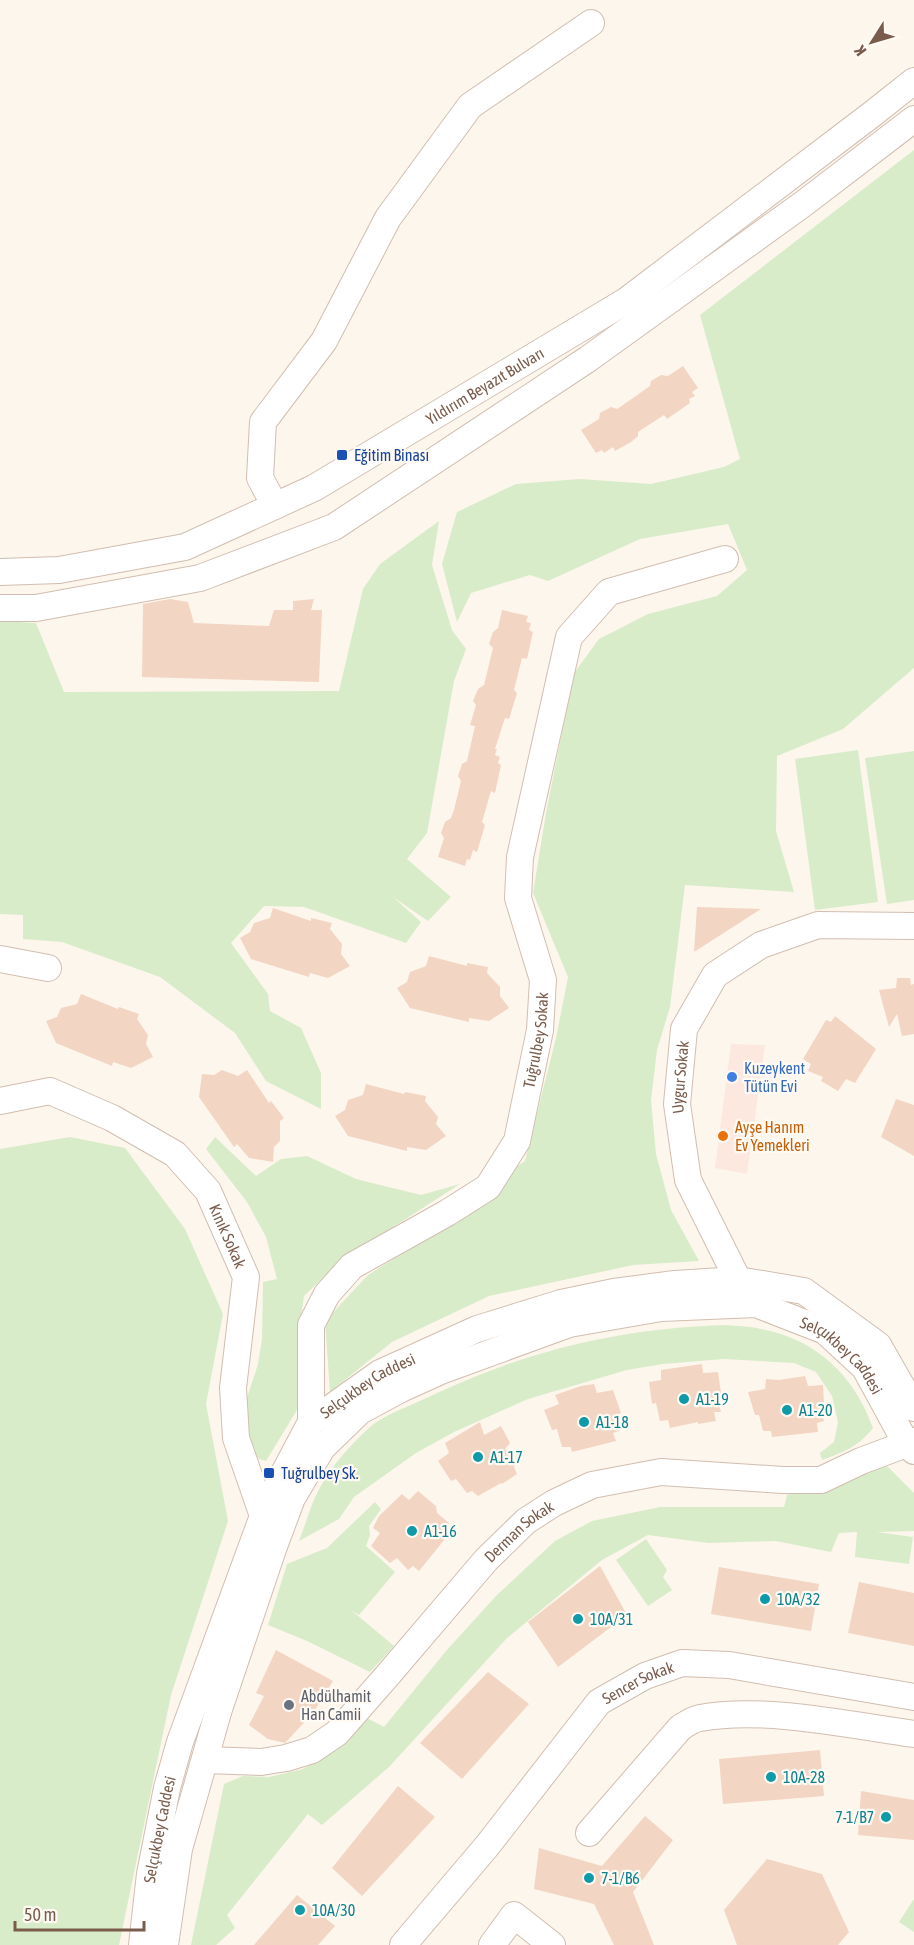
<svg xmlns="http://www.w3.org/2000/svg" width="914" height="1945" font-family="'Asap Condensed',sans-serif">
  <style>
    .commercial { fill: #fde8e0 }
    .green { fill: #d8ecc9 }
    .building { fill: #f3d5c3 }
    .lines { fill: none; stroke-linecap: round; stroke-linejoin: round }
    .minor-casing { stroke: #d1beb0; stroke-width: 28 }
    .minor { stroke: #fff; stroke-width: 26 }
    .transit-dot { fill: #1a4fb4; stroke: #fffaf3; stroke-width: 2 }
    .shop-dot { fill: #3f7fe0; stroke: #fffaf3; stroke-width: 2 }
    .food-dot { fill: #e8710a; stroke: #fffaf3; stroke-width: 2 }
    .culture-dot { fill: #0f9aa8; stroke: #fffaf3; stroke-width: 2 }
    .worship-dot { fill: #6b7280; stroke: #fffaf3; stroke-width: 2 }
    .labels { text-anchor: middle; stroke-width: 4.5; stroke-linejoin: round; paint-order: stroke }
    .street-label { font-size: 16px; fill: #7a5c4d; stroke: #fffaf3 }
    .transit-label { font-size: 16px; fill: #164399; stroke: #fffaf3; text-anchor: start }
    .shop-label { font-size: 16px; fill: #366cbe; stroke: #fffaf3; text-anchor: start }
    .food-label { font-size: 16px; fill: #c56008; stroke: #fffaf3; text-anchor: start }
    .culture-label { font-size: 16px; fill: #0d838f; stroke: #fffaf3; text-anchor: start }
    .worship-label { font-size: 16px; fill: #5b616d; stroke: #fffaf3; text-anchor: start }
  </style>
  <rect width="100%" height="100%" fill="#fdf6ec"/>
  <!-- commercial -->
  <polygon class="commercial" points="731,1044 765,1045 747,1174 715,1168"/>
  <!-- green -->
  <g class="green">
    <polygon points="914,150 914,668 843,729 777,756 776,831 794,892 685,885 670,1007 657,1050 651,1100 656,1154 671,1210 699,1261 633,1265 489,1296 392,1342 330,1392 325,1321 368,1275 452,1222 439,1218 525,1161 556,1038 568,977 533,893 546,813 574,673 599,639 648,614 717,596 747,570 728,524 640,539 548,581 530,575 471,593 457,622 442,564 457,512 516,484 580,479 651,484 724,467 740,459 700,315"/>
    <polygon points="439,521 432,565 452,630 466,649 454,681 427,833 407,859 451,897 428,921 393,897 421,922 406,943 304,907 264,906 231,943 268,994 270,1011 301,1028 321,1073 321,1109 266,1081 235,1033 160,977 62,942 23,939 23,915 0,914 0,621 36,623 64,692 339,691 363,589 380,564"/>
    <polygon points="858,750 878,902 815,910 795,759"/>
    <polygon points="914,751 914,900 887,904 865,758"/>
    <polygon points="70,1137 125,1148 185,1229 223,1314 206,1404 228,1521 171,1695 119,1945 0,1945 0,1149"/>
    <polygon points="215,1137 256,1176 281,1159 307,1156 356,1179 421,1195 460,1184 342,1260 304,1296 298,1336 303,1400 266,1461 259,1459 251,1448 243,1410 258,1364 262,1339 263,1282 277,1279 266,1237 247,1202 206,1149"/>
    <path d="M724,1325C736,1326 749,1326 761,1329C816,1339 854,1375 873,1428C858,1447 844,1452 822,1460L820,1453L834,1442L838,1422L832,1396L816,1372L794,1363L724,1359L663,1364L627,1370L528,1399L454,1432L416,1453L354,1497L339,1519L299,1541C304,1528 308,1515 313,1502C325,1473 347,1448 370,1427C382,1416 407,1407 422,1400C522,1352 613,1329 724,1325Z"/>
    <polygon points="885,1464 914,1493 914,1531 877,1532 913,1537 909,1564 855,1557 857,1532 839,1533 831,1552 776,1541 708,1543 648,1535 602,1560 507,1638 389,1767 322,1825 308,1814 227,1915 235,1928 216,1945 191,1945 224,1784 243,1776 269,1777 303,1769 342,1745 367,1718 384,1727 446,1651 496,1596 555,1541 592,1521 660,1507 784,1507 787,1495"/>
    <polygon points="375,1502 381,1509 369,1526 370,1535 366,1546 395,1572 359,1615 351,1610 394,1646 370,1672 307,1641 268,1625 287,1564 327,1548"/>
    <polygon points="646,1539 667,1570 663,1577 672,1590 648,1606 616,1560"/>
    <polygon points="914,1899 914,1932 899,1922"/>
  </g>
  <!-- building -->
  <g class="building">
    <polygon points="683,366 698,388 692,392 695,396 689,399 690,403 667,419 664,415 638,432 638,436 631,442 615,451 613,447 604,453 602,450 596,453 581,430 599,419 600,413 611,407 617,409 633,398 650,386 651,381 661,375 668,376"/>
    <polygon points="170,599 188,602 194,623 269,626 274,610 293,610 293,601 314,599 311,610 322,610 319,682 142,677 143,604"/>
    <polygon points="502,610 528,616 526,622 531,623 529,630 533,632 527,659 522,658 514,690 517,693 509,719 505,718 495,749 497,749 495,755 500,757 498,763 501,765 495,793 491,791 482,822 485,825 477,852 473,850 470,860 467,859 465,866 438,857 444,838 441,833 445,822 451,818 454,810 461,781 458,776 462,764 467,761 475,726 470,725 476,705 473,701 478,689 484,685 493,648 489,644 493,632 498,628"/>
    <polygon points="697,907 761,909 694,952"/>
    <polygon points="273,908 311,921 311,918 332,923 330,929 342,944 341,954 350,966 328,978 310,973 309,977 251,959 240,938 250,932 254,923 270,918"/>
    <polygon points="429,956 467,966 467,963 488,967 487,973 500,987 500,996 509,1008 489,1021 469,1018 469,1022 410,1008 397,988 407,982 410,972 426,966"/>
    <polygon points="897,978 910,978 911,985 914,984 914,1034 902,1036 897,1014 889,1027 879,990 896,988"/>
    <polygon points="81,994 118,1009 119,1007 139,1014 137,1019 148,1035 146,1044 153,1057 131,1068 113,1062 112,1066 56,1043 46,1021 57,1017 61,1008 77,1004"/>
    <polygon points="835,1016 876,1049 855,1083 846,1079 838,1091 821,1081 823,1077 808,1071 811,1064 803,1059 826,1020 831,1022"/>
    <polygon points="222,1070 238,1076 247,1070 269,1103 271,1101 284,1118 280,1121 280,1141 274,1147 273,1162 249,1158 237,1144 234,1147 199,1097 202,1074 214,1075"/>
    <polygon points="366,1084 404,1094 405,1092 426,1096 425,1101 438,1117 436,1124 446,1136 426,1150 407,1147 407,1151 348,1136 335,1116 345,1110 348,1100 363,1095"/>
    <polygon points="896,1099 914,1105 914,1156 881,1137"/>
    <polygon points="702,1364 703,1373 718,1372 721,1393 716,1394 721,1412 714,1412 716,1421 698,1424 698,1422 670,1428 668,1420 660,1421 656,1403 652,1404 649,1382 661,1380 661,1370"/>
    <polygon points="805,1376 808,1386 823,1385 824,1404 820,1405 824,1421 817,1423 818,1432 772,1437 771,1431 763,1431 759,1415 755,1415 748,1392 765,1389 766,1379 779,1380"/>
    <polygon points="594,1384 597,1393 613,1390 621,1413 616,1415 621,1430 613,1433 616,1441 572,1452 571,1447 562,1447 557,1429 552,1430 544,1410 559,1404 555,1395 581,1386"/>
    <polygon points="480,1422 484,1435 501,1426 510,1443 505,1449 516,1462 514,1467 517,1474 502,1484 501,1483 478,1496 472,1491 467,1493 456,1479 451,1481 438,1461 449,1453 445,1443"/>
    <polygon points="418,1491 436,1506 437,1513 449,1523 445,1529 449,1534 419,1571 413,1566 408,1570 397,1558 390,1563 371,1546 380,1533 373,1528 379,1516 402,1494 409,1500"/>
    <polygon points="600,1566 627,1615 558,1667 528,1622"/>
    <polygon points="719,1567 819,1584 811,1631 711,1614"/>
    <polygon points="859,1582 914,1593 914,1646 848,1633"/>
    <polygon points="276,1650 333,1681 313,1713 285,1743 268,1739 249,1725 264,1696 256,1693"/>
    <polygon points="488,1672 529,1704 462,1779 420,1743"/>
    <polygon points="820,1750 824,1796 723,1804 719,1759"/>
    <polygon points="398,1786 435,1817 362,1896 332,1868"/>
    <polygon points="861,1791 914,1800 914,1840 858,1835"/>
    <polygon points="645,1816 673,1840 633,1892 654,1945 614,1945 594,1904 534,1889 539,1848 602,1866"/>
    <polygon points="767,1859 822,1874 849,1932 838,1945 737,1945 724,1910"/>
    <polygon points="297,1895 335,1926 318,1945 254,1945"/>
  </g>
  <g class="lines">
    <!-- minor casing -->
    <g class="minor-casing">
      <g id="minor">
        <polyline points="275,506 260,478 263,422 324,341 388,218 470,106 591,23"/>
        <path id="s1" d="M0,572L59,570L185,547L314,488L626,301L871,115L914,81"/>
        <polyline points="0,608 36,608 200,578 334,527 588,359 803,204 914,119"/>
        <polyline points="0,959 48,968"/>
        <path id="s2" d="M0,1101L50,1091L112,1118L175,1154L208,1191L246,1277L233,1388L236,1438L263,1516"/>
        <path id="s3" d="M746,1292L738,1280L688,1180L677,1104L684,1029L715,975L761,945L818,925L914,926"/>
        <path id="s4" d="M311,1422V1325L327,1294L352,1266L447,1213L488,1187L517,1141L540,1030L543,980L518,898L520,857L569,637L609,592L725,559"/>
        <path id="s5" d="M205,1760L261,1762L286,1758L312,1750L337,1733L387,1676L486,1560L526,1521L554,1503L592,1485L661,1472L783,1480H821L861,1461L914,1441"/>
        <path d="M589,1833L680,1728C686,1724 693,1719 700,1718C763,1706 850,1725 914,1734"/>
        <path id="s6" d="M142,1945L150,1874L167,1788L180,1742L267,1505L311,1422L380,1373L477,1329L561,1303L614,1292L675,1284L738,1280L804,1291L878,1345L914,1408"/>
        <path id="s7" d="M165,1945L179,1849L219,1709L273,1549L292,1498L322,1448L360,1411L401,1389L443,1370L569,1324L661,1308L756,1304L825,1331L865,1368L907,1445L914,1451"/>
        <path id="s8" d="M403,1945L487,1846L599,1702L645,1676L682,1663L729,1665L914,1697"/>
        <polyline points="492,1945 514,1915 552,1945"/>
      </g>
    </g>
    <!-- minor -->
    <use href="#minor" class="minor"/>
  </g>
  <!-- markers -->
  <g class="transit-dot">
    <rect x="336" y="449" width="12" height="12" rx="3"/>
    <rect x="263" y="1467" width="12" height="12" rx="3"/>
  </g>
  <circle class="shop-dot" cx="732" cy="1077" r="6"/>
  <circle class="food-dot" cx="723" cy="1136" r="6"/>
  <g class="culture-dot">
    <circle cx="684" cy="1399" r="6"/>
    <circle cx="787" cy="1410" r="6"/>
    <circle cx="584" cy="1422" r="6"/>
    <circle cx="478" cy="1457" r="6"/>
    <circle cx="412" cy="1531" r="6"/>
    <circle cx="765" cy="1599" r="6"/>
    <circle cx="578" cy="1619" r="6"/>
    <circle cx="771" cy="1777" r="6"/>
    <circle cx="886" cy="1817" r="6"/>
    <circle cx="589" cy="1878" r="6"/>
    <circle cx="300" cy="1910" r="6"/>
  </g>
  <circle class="worship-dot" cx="289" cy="1705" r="6"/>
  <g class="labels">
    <!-- street labels -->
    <g class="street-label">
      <text dy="6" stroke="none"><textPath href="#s1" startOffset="528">Yıldırım Beyazıt Bulvarı</textPath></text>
      <text dy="6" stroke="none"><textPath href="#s4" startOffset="484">Tuğrulbey Sokak</textPath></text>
      <text dy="6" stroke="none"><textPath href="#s3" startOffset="230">Uygur Sokak</textPath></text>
      <text dy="6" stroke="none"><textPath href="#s2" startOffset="290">Kınık Sokak</textPath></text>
      <text dy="6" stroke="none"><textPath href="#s7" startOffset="1095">Selçukbey Caddesi</textPath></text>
      <text dy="6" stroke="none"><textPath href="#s6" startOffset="621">Selçukbey Caddesi</textPath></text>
      <text dy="6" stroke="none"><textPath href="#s5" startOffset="411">Derman Sokak</textPath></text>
      <text dy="6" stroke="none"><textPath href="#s8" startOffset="356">Sencer Sokak</textPath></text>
      <text dy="6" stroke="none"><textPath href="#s6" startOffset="117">Selçukbey Caddesi</textPath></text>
    </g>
    <!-- transit labels -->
    <g class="transit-label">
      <text x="354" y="461">Eğitim Binası</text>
      <text x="281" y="1479">Tuğrulbey Sk.</text>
    </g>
    <!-- shop labels -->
    <g class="shop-label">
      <text x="744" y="1074">Kuzeykent<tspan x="744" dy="18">Tütün Evi</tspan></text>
    </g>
    <!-- food labels -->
    <g class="food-label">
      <text x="735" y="1133">Ayşe Hanım<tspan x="735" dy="18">Ev Yemekleri</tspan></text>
    </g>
    <!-- culture labels -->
    <g class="culture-label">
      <text x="696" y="1405">A1-19</text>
      <text x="799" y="1416">A1-20</text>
      <text x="596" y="1428">A1-18</text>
      <text x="490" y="1463">A1-17</text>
      <text x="424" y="1537">A1-16</text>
      <text x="777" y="1605">10A/32</text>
      <text x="590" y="1625">10A/31</text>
      <text x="783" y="1783">10A-28</text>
      <text x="874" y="1823" text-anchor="end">7-1/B7</text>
      <text x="601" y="1884">7-1/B6</text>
      <text x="312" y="1916">10A/30</text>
    </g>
    <!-- worship labels -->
    <g class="worship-label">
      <text x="301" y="1702">Abdülhamit<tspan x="301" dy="18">Han Camii</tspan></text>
    </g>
  </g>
  <!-- north arrow -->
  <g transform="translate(872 42) rotate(233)" stroke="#fffaf3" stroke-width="4.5" paint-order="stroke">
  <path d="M0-4.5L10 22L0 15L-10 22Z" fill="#7a5c4d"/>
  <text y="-9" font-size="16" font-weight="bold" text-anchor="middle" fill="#7a5c4d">K</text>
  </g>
  <!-- scale -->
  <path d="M15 1921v9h129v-9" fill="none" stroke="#7a5c4d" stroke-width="3"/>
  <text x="24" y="1921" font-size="18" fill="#7a5c4d" stroke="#fffaf3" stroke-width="4.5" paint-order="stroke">50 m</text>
</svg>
